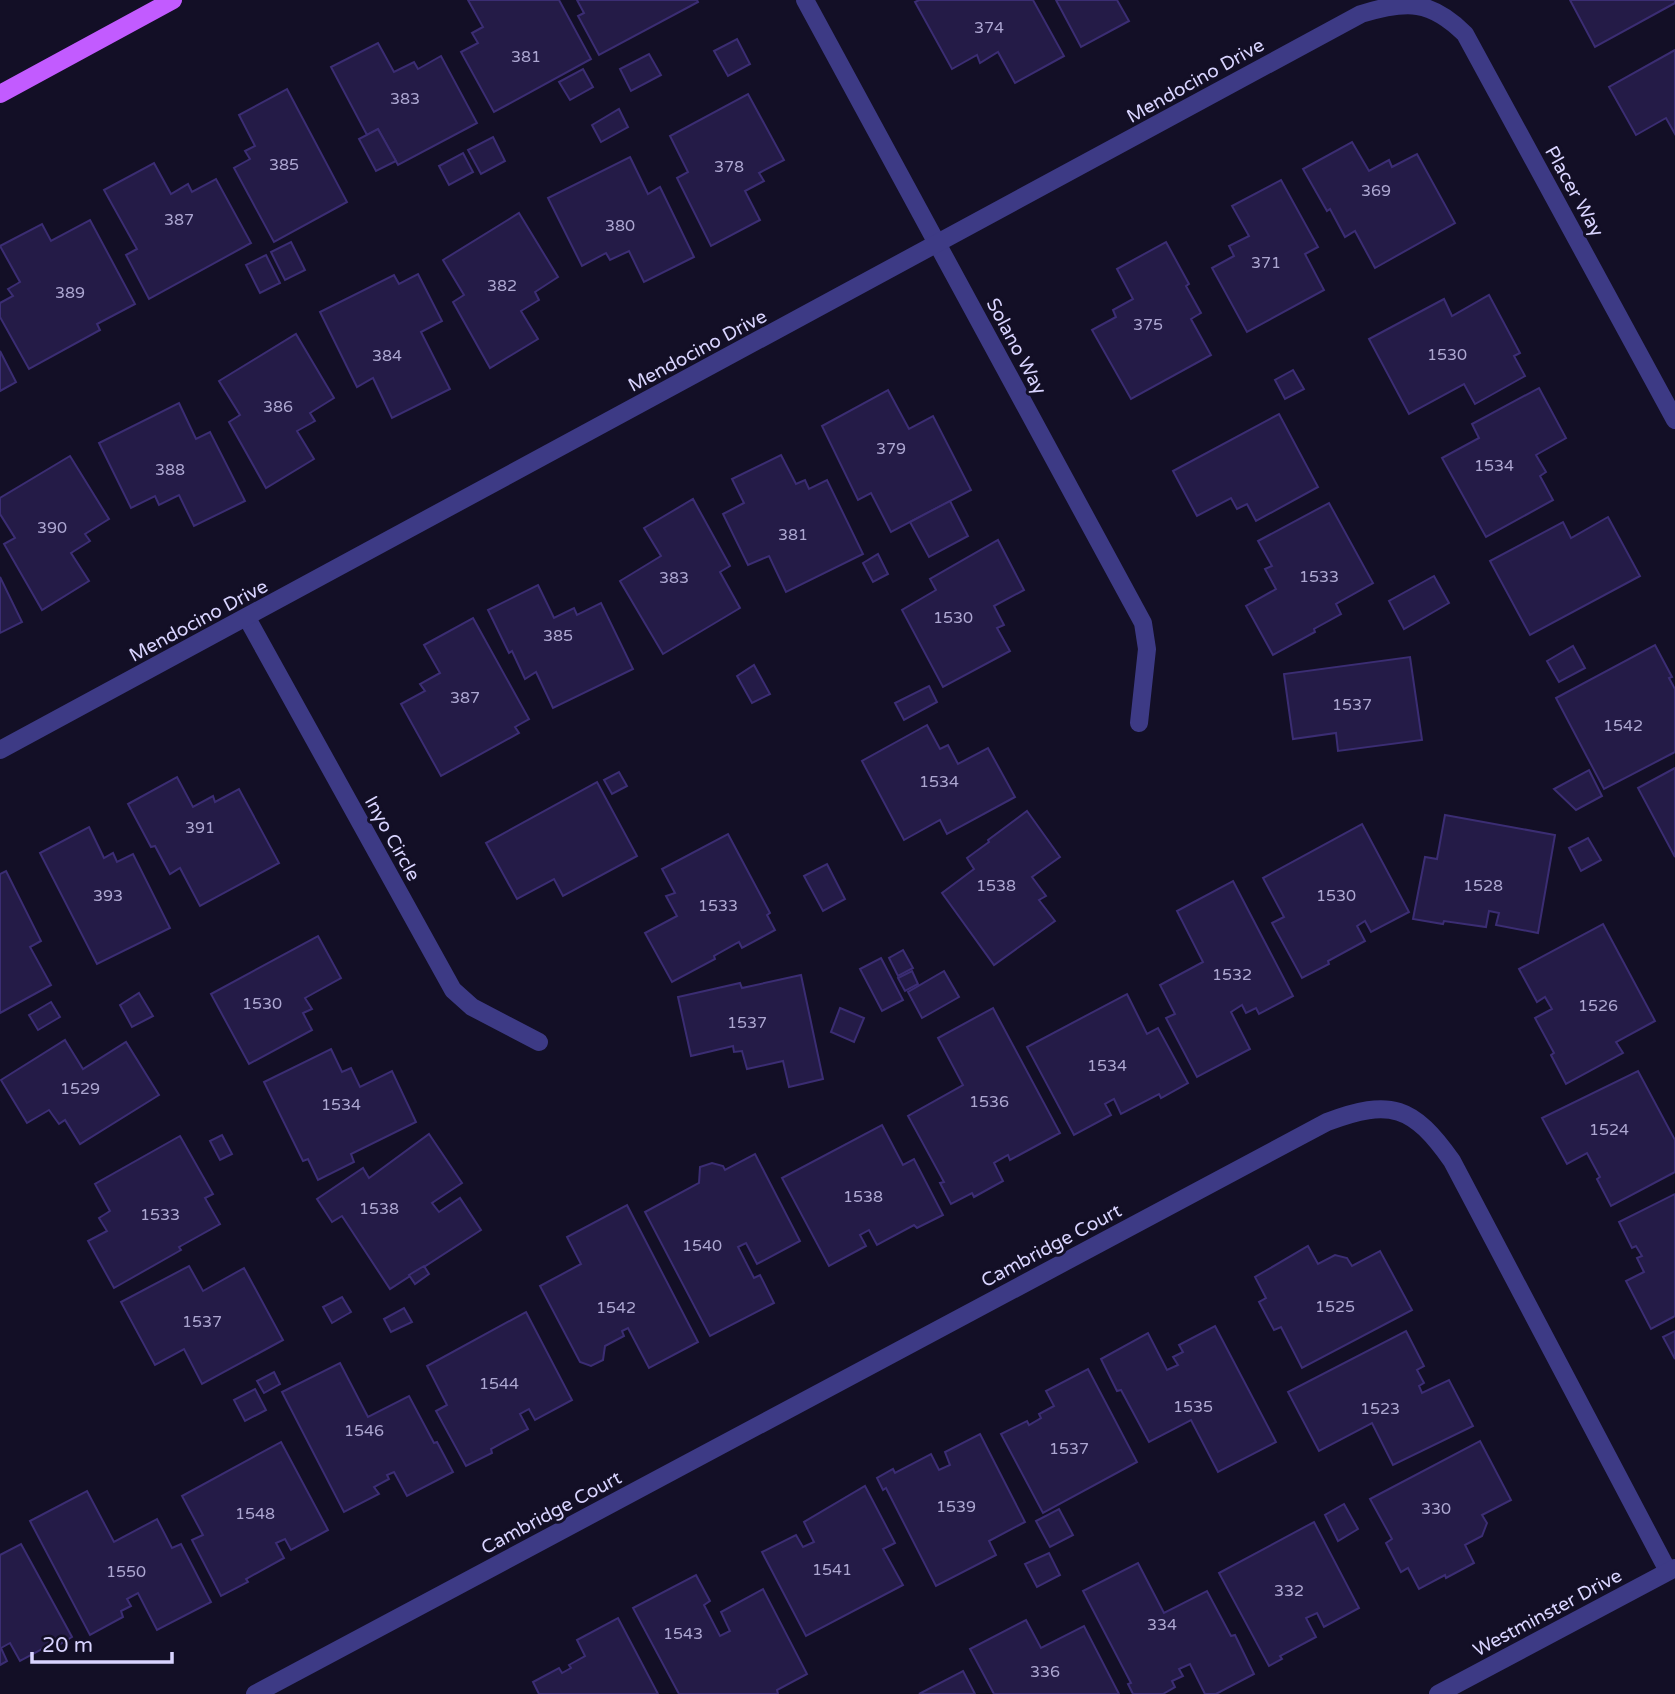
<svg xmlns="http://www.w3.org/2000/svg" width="1675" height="1694" font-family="'Varela Round',sans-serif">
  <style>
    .building { fill: #241b47; stroke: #3b2d73; stroke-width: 2 }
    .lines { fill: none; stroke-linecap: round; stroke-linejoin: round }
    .minor { stroke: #3d3a85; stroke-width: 18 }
    .major { stroke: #c25bff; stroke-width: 18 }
    .labels { text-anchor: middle; stroke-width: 6; stroke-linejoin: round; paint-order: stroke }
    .number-label { font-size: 16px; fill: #aca6d1 }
    .street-label { font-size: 19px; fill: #d9d4ff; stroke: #130f26 }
  </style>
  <rect width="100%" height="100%" fill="#130f26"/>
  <!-- building -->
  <g class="building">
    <polygon points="468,0 559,0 591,59 494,112 461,52 478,43 472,33 483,27"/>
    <polygon points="577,0 697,0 698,2 599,55 578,16 584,13"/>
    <polygon points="919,0 1033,0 1064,56 1015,83 998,52 980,63 977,55 952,69 915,2"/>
    <polygon points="1056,0 1117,0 1129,21 1081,47"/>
    <polygon points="1570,0 1675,0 1675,3 1595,47"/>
    <polygon points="737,39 750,64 728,76 714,51"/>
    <polygon points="378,43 394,72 414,62 418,69 441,56 477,123 398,165 378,129 367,135 331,67"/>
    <polygon points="1675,50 1675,134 1666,118 1636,135 1609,87"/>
    <polygon points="649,54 661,75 631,91 620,69"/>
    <polygon points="583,69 593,87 570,100 559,82"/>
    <polygon points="287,89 347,202 274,242 234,168 250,159 245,151 255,146 239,115"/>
    <polygon points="748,94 784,160 759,173 764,181 745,191 760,220 711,246 677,178 688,172 670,136"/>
    <polygon points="619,109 628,127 601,142 592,125"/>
    <polygon points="378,129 396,161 376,171 359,139"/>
    <polygon points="493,137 505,161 481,174 468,150"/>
    <polygon points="1352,142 1369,171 1389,160 1392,167 1417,154 1455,223 1375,268 1355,231 1345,237 1330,209 1327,211 1303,169"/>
    <polygon points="463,153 473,172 449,185 439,166"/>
    <polygon points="630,157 648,194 660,187 694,257 644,282 629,251 610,260 606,253 582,266 548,198"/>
    <polygon points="154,163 171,194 188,184 192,192 216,179 251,243 149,299 126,255 137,249 104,190"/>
    <polygon points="1281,180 1318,247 1305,254 1324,290 1247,332 1212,268 1234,256 1229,246 1249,236 1232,206"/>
    <polygon points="519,213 558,277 535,292 539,300 521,311 538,339 490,368 453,302 464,295 443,260"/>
    <polygon points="90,220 135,304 97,324 100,330 29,369 0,317 0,303 13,296 8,289 20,282 0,246 42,224 51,241"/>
    <polygon points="291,242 305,270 285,280 271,252"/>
    <polygon points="1166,242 1189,284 1186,286 1201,313 1191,319 1211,355 1131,399 1092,330 1116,317 1113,310 1133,299 1117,269"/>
    <polygon points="266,255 280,283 260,293 246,265"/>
    <polygon points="418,274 442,321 421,332 450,389 392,418 373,378 357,387 320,312 394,275 399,284"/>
    <polygon points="1489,295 1520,353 1514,356 1525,376 1475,404 1464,384 1409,414 1369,339 1444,299 1452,316"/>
    <polygon points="296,334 334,398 310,413 315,421 297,431 314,459 266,488 229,422 240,415 219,381"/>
    <polygon points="0,351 16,382 0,391"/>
    <polygon points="1293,370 1304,389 1285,399 1275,380"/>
    <polygon points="1539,388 1566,438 1536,455 1546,472 1540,476 1553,500 1486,537 1442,458 1479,438 1472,424"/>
    <polygon points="888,390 909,429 933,416 971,490 891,532 871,493 858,500 822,426"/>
    <polygon points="179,403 196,439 210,432 245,501 194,526 179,495 159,505 155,496 131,508 99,443"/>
    <polygon points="1279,414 1318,487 1256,521 1247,504 1237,509 1231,498 1197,516 1173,471"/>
    <polygon points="781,455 796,484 805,480 809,489 827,480 863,554 786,592 769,556 748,565 723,514 744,503 732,479"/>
    <polygon points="70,456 109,519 85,534 90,541 71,553 89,581 42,610 4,544 15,538 0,514 0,498"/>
    <polygon points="693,499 730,566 720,572 740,608 663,654 620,581 661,556 644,528"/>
    <polygon points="950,501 968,536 929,557 910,522"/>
    <polygon points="1329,503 1373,583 1336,604 1341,614 1314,629 1315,632 1273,655 1246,606 1276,589 1265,569 1272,566 1258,541"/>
    <polygon points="1608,517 1640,576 1530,635 1490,561 1563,522 1571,538"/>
    <polygon points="998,540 1024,590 994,606 1004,625 997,628 1010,651 943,687 902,610 936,590 930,579"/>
    <polygon points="878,554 888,574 873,582 863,563"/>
    <polygon points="1434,576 1449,603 1404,629 1389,601"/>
    <polygon points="0,577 22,622 0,633"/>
    <polygon points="538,585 554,618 574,608 577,615 601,603 633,669 553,708 536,672 525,679 512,651 509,653 488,610"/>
    <polygon points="473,618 529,719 515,727 519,733 441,776 401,704 425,691 420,684 440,673 424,645"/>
    <polygon points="1655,645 1672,677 1669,678 1675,689 1675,752 1604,789 1556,698"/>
    <polygon points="1573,646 1585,668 1559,682 1547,661"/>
    <polygon points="1410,657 1422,740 1338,751 1336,733 1293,739 1284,674"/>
    <polygon points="754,665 770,694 752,703 737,676"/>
    <polygon points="929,686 937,702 904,720 895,703"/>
    <polygon points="927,725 940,749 948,745 958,764 988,748 1015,797 947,834 940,820 904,840 862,761"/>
    <polygon points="1675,768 1675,857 1638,788"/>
    <polygon points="1589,770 1602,796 1576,810 1554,789"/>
    <polygon points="619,772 627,786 612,794 604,780"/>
    <polygon points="177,777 193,807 213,796 215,802 239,789 279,863 200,906 180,868 170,874 155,846 151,847 128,804"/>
    <polygon points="597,782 637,856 563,896 554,879 517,899 486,843"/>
    <polygon points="1027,811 1060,857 1032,877 1046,896 1039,900 1055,921 994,965 942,893 974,869 967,858 989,842 988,840"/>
    <polygon points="1445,815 1555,835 1538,933 1496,925 1499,913 1489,911 1486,927 1444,921 1443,924 1413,919 1425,857 1437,859"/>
    <polygon points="1362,824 1409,912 1371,932 1365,921 1357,926 1365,941 1328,961 1329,964 1302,978 1272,923 1284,917 1263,878"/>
    <polygon points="89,827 104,858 113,853 117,862 133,854 170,928 97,964 40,853"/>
    <polygon points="728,834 770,913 767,915 775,930 742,948 739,942 714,956 715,959 672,982 645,933 677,916 666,896 675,893 662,869"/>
    <polygon points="1588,838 1601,860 1581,871 1569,848"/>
    <polygon points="827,864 845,899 823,911 804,876"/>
    <polygon points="6,871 41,941 30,947 51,985 0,1013 0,874"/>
    <polygon points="1233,881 1293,996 1259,1014 1256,1008 1246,1013 1242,1005 1231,1012 1250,1049 1197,1077 1166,1018 1175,1014 1160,985 1203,962 1177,911"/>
    <polygon points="1603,924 1655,1021 1616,1042 1623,1053 1566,1084 1551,1055 1554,1053 1535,1018 1552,1009 1545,997 1537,1002 1519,969"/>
    <polygon points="318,936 341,978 305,998 312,1009 303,1013 312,1030 249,1064 211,994"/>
    <polygon points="903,950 913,968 898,976 889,958"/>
    <polygon points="881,958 903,1000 882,1011 860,969"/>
    <polygon points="912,971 918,984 905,991 898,978"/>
    <polygon points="944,971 959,997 922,1018 908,992"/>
    <polygon points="801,975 823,1079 789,1087 783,1061 747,1069 742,1051 734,1052 733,1046 691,1056 678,997 740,983 742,988"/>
    <polygon points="139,993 153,1016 132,1027 120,1005"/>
    <polygon points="1127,994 1147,1034 1158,1028 1188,1083 1161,1098 1159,1094 1121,1114 1114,1099 1105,1104 1111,1115 1074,1135 1027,1047"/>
    <polygon points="51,1002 60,1017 38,1030 29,1015"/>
    <polygon points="840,1008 864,1018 854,1042 831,1032"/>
    <polygon points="993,1008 1060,1133 1010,1160 1008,1155 994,1163 1003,1181 974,1197 972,1193 951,1204 940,1183 944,1182 908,1116 963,1085 938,1038"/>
    <polygon points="65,1040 83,1069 126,1042 159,1095 80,1144 65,1120 59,1124 49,1110 27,1123 1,1080"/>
    <polygon points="331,1049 342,1072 351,1068 360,1087 392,1071 416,1122 351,1154 354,1162 318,1180 308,1159 303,1161 264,1082"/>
    <polygon points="1638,1071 1675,1140 1675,1172 1611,1206 1597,1179 1600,1177 1587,1153 1567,1164 1542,1118"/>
    <polygon points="882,1125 903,1165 914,1159 943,1215 917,1228 914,1225 877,1245 869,1230 860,1235 866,1246 829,1266 782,1178"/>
    <polygon points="429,1134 462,1183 432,1203 439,1212 460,1198 481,1230 390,1289 342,1216 332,1222 317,1199 363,1168 369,1178"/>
    <polygon points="222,1135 232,1154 220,1160 210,1141"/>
    <polygon points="180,1136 213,1194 205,1198 220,1224 179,1247 181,1250 114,1288 88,1241 107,1231 99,1218 110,1211 95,1184"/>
    <polygon points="755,1154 800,1241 757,1264 746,1243 738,1247 754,1278 760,1275 774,1303 710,1336 645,1212 699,1183 700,1167 712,1163 723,1166 725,1170"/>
    <polygon points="1675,1194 1675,1316 1651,1329 1626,1281 1644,1272 1637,1258 1642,1256 1636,1246 1632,1248 1619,1222"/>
    <polygon points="627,1205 698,1342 649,1368 628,1328 622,1331 624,1336 605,1346 603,1360 591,1366 580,1362 540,1286 581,1264 567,1237"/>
    <polygon points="1308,1246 1318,1264 1335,1255 1347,1258 1352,1266 1380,1251 1412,1310 1302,1368 1281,1327 1274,1330 1259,1302 1266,1298 1255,1277"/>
    <polygon points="189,1266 203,1291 244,1268 283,1340 202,1384 184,1349 155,1365 121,1302"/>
    <polygon points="424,1266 429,1274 415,1284 409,1275"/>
    <polygon points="342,1297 351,1312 332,1323 323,1307"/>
    <polygon points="404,1308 412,1322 391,1332 384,1319"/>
    <polygon points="526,1312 572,1400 535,1420 529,1409 520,1414 528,1429 491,1449 492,1453 466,1466 436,1411 447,1405 427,1366"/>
    <polygon points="1215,1326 1276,1442 1218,1472 1191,1420 1149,1442 1121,1390 1117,1391 1101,1359 1148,1333 1167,1370 1178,1365 1173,1357 1183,1352 1179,1345"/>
    <polygon points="1406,1331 1424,1366 1417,1370 1424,1383 1419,1386 1422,1393 1449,1380 1473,1426 1393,1465 1372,1423 1319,1451 1288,1392"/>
    <polygon points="1675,1331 1675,1359 1663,1337"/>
    <polygon points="340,1363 368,1417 409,1396 434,1443 437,1442 453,1472 407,1496 394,1472 387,1475 389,1479 374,1487 379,1494 344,1512 282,1392"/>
    <polygon points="1088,1369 1137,1462 1043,1513 1001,1434 1027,1421 1029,1425 1041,1418 1039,1414 1054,1406 1046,1391"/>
    <polygon points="274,1372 280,1384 264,1393 257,1381"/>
    <polygon points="255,1389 266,1410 245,1421 234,1400"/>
    <polygon points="980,1434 1025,1522 989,1541 996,1555 936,1586 886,1488 883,1490 877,1478 893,1469 895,1473 931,1454 939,1470 950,1465 945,1452"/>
    <polygon points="1480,1441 1511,1500 1482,1515 1487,1523 1482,1536 1465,1545 1474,1563 1446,1578 1445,1575 1419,1589 1408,1568 1401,1572 1386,1543 1392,1539 1370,1499"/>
    <polygon points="281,1442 328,1530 291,1550 285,1539 276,1543 284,1558 246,1579 248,1582 221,1596 192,1540 203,1535 182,1496"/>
    <polygon points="865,1486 895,1543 883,1549 903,1585 806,1636 762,1552 796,1535 803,1547 814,1542 804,1522"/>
    <polygon points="87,1491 114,1542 157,1519 172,1548 181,1544 211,1602 157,1630 138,1593 127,1599 131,1606 121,1611 123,1617 90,1635 30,1521"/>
    <polygon points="1344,1504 1358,1529 1338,1541 1325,1515"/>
    <polygon points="1059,1509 1073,1535 1050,1547 1036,1521"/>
    <polygon points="1314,1522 1359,1608 1324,1627 1317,1613 1306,1618 1316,1637 1280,1656 1282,1659 1269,1666 1219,1573"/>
    <polygon points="21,1544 72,1637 57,1646 55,1642 20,1661 10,1643 1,1648 7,1661 0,1665 0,1555"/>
    <polygon points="1049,1553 1060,1575 1037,1587 1025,1564"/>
    <polygon points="1138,1563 1164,1613 1207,1591 1231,1636 1235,1635 1254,1674 1216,1694 1205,1694 1190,1664 1179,1669 1183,1676 1172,1681 1175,1687 1163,1694 1133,1694 1128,1684 1131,1683 1083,1591"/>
    <polygon points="696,1575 710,1601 704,1605 720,1636 730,1631 721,1612 763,1589 807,1674 777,1690 778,1694 679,1694 633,1608"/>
    <polygon points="618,1618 658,1694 539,1694 533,1682 559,1668 562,1673 571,1668 569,1665 585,1656 577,1640"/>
    <polygon points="1026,1620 1041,1648 1084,1626 1119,1694 994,1694 970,1649"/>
    <polygon points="963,1671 975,1694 919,1694"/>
  </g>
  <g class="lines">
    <!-- minor -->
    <g class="minor">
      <polyline points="805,0 1143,623 1147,649 1139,723"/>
      <polyline points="247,618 453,990 472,1007 539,1042"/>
      <path d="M0,750L1361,14C1407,0 1431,0 1465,34L1675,420"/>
      <path d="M255,1694L1327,1122C1391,1098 1413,1106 1452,1161L1668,1571"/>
      <polyline points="1438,1694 1675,1568"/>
    </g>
    <!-- major -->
    <polyline class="major" points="0,94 173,0"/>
  </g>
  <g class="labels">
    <!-- number labels -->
    <g class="number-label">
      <text x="989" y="33">374</text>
      <text x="526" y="62">381</text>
      <text x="405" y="104">383</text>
      <text x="284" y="170">385</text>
      <text x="729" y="172">378</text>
      <text x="1376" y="196">369</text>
      <text x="179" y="225">387</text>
      <text x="620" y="231">380</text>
      <text x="1266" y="268">371</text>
      <text x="502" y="291">382</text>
      <text x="70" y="298">389</text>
      <text x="1148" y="330">375</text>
      <text x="1447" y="360">1530</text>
      <text x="387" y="361">384</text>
      <text x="278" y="412">386</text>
      <text x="891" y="454">379</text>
      <text x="1494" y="471">1534</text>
      <text x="170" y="475">388</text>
      <text x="52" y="533">390</text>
      <text x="793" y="540">381</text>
      <text x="1319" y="582">1533</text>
      <text x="674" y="583">383</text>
      <text x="953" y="623">1530</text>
      <text x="558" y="641">385</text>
      <text x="465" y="703">387</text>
      <text x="1352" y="710">1537</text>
      <text x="1623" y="731">1542</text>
      <text x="939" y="787">1534</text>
      <text x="200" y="833">391</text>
      <text x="996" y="891">1538</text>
      <text x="1483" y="891">1528</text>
      <text x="108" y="901">393</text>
      <text x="1336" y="901">1530</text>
      <text x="718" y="911">1533</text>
      <text x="1232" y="980">1532</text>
      <text x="262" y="1009">1530</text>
      <text x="1598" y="1011">1526</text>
      <text x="747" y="1028">1537</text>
      <text x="1107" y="1071">1534</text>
      <text x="80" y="1094">1529</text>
      <text x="989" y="1107">1536</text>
      <text x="341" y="1110">1534</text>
      <text x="1609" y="1135">1524</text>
      <text x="863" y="1202">1538</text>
      <text x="379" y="1214">1538</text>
      <text x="160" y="1220">1533</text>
      <text x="702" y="1251">1540</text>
      <text x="1335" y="1312">1525</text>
      <text x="616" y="1313">1542</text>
      <text x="202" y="1327">1537</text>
      <text x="499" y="1389">1544</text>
      <text x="1193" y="1412">1535</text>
      <text x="1380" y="1414">1523</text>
      <text x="364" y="1436">1546</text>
      <text x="1069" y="1454">1537</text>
      <text x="956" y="1512">1539</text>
      <text x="1436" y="1514">330</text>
      <text x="255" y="1519">1548</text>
      <text x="832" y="1575">1541</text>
      <text x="126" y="1577">1550</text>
      <text x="1289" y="1596">332</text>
      <text x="1162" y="1630">334</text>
      <text x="683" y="1639">1543</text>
      <text x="1045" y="1677">336</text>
    </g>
    <!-- street labels -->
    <g class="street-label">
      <text transform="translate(1195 80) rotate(-29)" y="7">Mendocino Drive</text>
      <text transform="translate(1575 191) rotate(61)" y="7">Placer Way</text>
      <text transform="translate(1017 346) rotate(62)" y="7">Solano Way</text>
      <text transform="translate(697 350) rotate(-28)" y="7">Mendocino Drive</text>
      <text transform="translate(198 620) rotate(-28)" y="7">Mendocino Drive</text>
      <text transform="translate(393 838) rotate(61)" y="7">Inyo Circle</text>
      <text transform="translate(1051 1245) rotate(-28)" y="7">Cambridge Court</text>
      <text transform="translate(551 1512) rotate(-28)" y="7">Cambridge Court</text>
      <text transform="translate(1547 1612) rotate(-28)" y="7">Westminster Drive</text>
    </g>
  </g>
  <!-- scale -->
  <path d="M32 1652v10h140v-10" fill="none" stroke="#d9d4ff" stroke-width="3.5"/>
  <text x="42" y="1652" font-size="21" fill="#d9d4ff" stroke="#130f26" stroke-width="5" paint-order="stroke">20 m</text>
</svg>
